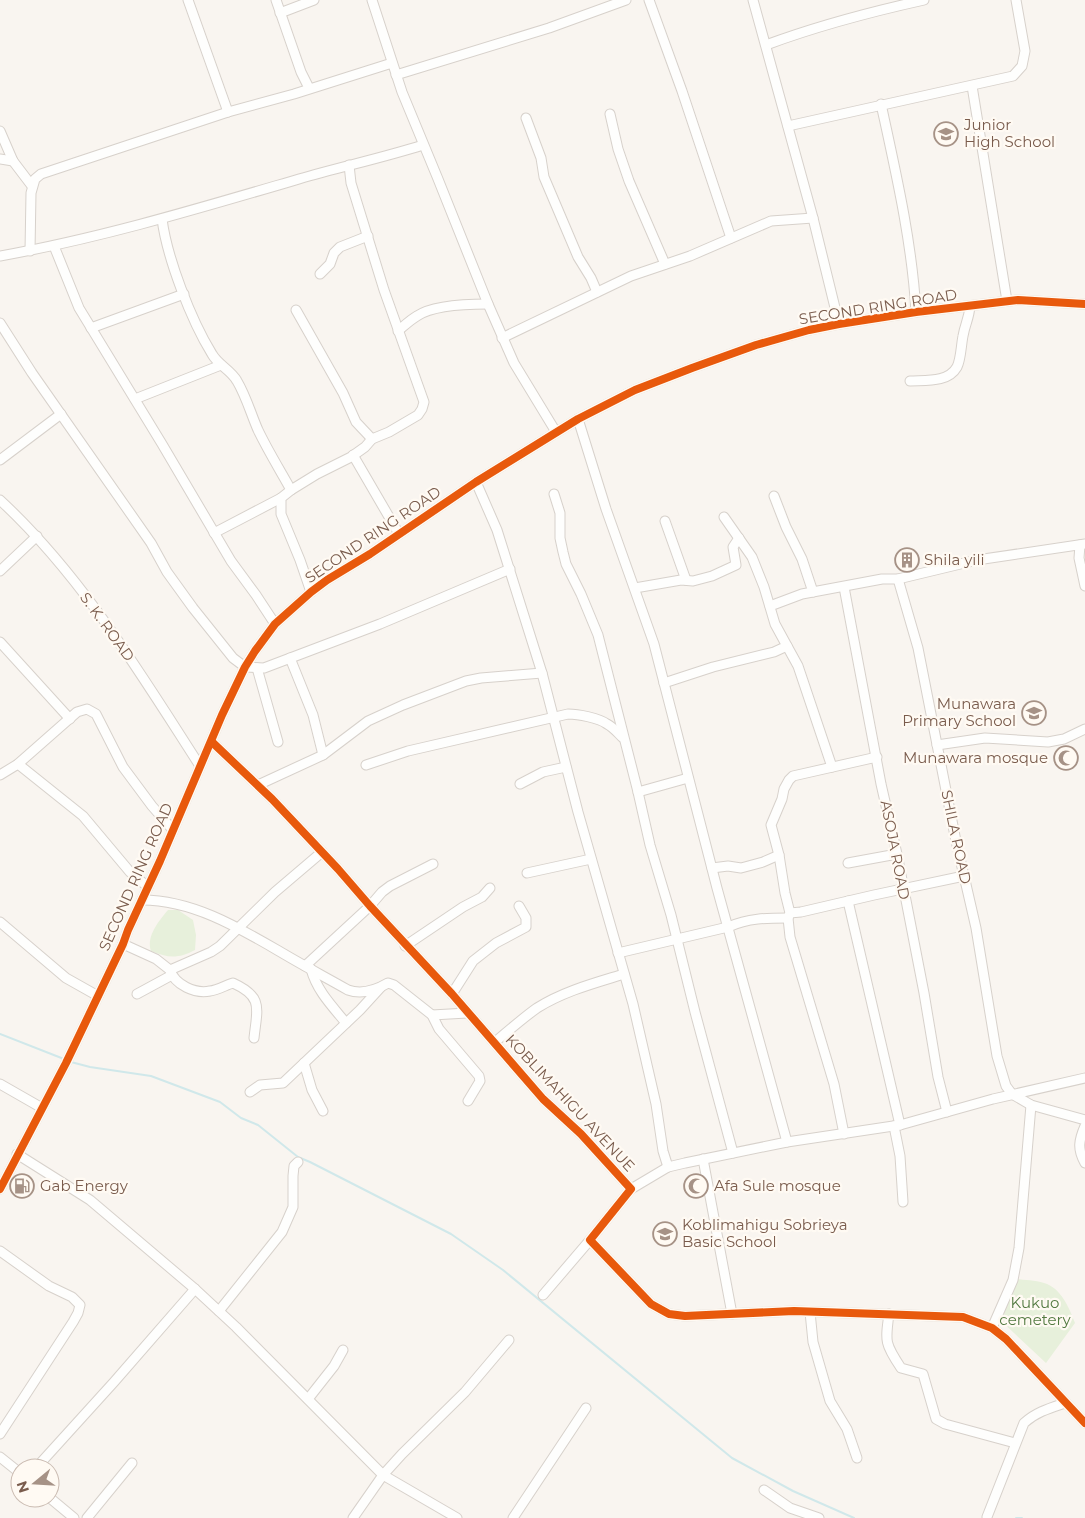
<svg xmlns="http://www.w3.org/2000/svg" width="1085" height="1518" font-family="Montserrat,sans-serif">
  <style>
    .green { fill: #e7f0db }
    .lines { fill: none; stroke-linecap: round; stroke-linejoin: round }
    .stream { stroke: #d0e8ea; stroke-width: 2 }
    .minor-casing { stroke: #d7d1cb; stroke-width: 11 }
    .minor { stroke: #fefefd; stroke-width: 9 }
    .cycleway-casing { stroke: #fffaf3; stroke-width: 11 }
    .cycleway { stroke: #e8590c; stroke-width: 8 }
    .labels { text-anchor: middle; stroke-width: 4.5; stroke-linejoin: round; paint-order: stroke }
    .poi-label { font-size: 15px; fill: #7a5c4d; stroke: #fffaf3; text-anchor: start }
    .street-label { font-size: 15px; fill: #7a5c4d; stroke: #fffaf3 }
    .park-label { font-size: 15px; fill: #537a41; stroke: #fffaf3 }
  </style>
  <rect width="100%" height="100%" fill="#f9f5f0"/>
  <!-- green -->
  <g class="green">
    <path d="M168,910H178L193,920L196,935L195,950C178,959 168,958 151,951C146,936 159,921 168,910Z"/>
    <path d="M1016,1279C1025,1280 1035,1280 1044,1283C1061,1288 1069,1307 1075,1323L1046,1363L998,1318Z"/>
  </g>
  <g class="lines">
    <!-- stream -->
    <g class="stream">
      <polyline points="0,1034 64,1059"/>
      <polyline points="71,1062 90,1067 151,1076 220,1102 241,1118 258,1125 298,1157 310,1162 451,1234 503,1270 732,1458 793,1491 854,1518"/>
      <polyline points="1016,1518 1022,1518"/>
    </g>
    <!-- minor casing -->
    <g class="minor-casing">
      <g id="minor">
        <polyline points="188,0 228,112"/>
        <polyline points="276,0 301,72 309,88"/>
        <polyline points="372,0 402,92 438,179 488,304 514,363 556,432"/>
        <polyline points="649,0 682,91 731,238"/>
        <polyline points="753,0 813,218 839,324"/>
        <polyline points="280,13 314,0"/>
        <path d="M766,45C817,26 870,12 924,0"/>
        <polyline points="396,75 549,28 626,0"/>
        <polyline points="972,86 1007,301"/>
        <path d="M881,104C896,173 912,242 916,312"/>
        <polyline points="610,114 618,149 629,181 665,264"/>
        <polyline points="526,118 541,158 544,177 578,257 591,278 597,292"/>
        <polyline points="788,126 1013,76 1022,66 1025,51 1016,0"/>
        <polyline points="0,131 13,161 32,186"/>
        <polyline points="0,159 13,161"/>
        <path d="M162,219C167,258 191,320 212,354C218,365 231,370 237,381C246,396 251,414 258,430C268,451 280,470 291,490L281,498V514L300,560L311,592"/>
        <polyline points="54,246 79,308 162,444 231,561 256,595 275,624"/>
        <polyline points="30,251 31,193 35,179 41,174 228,112 294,94 392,63"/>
        <path d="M0,256C101,238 200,208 299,179C340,167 382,158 423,145"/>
        <polyline points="320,274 330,264 334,253 340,247 368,236"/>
        <polyline points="296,310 343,393 356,422 372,439"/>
        <polyline points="0,323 32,373 151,543 167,572 193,608 233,658 245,667 264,668 380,624 510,569"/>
        <polyline points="91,328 184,294"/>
        <path d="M398,331C404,326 410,320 417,316C433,305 468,304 488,304"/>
        <polyline points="502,338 631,276 690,256 771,221 813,218"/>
        <path d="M910,381C925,380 948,383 957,367C961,359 961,346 963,336C965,324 969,319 970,306"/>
        <polyline points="135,399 221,365"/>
        <polyline points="578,419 606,509 654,644 717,888 787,1142"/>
        <polyline points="353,455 399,534"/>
        <polyline points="0,460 61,414"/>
        <polyline points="476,482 497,530 542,673 578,812 633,1004 656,1104 663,1151 668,1167"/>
        <polyline points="291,490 317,474 351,457 365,447 372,439 389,432 418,415 422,409 424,402 384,290 351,183 349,165"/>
        <polyline points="554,494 560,513 560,538 563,552 566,564 581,594 598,635 638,792 650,845 671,915 695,1012 733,1153"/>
        <polyline points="774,496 786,527 802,559 813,592"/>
        <path d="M0,500C82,576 140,673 200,766"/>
        <polyline points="665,521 686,580"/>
        <polyline points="214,533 281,498"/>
        <polyline points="1080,545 1079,558 1085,586"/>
        <polyline points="0,571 37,536"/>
        <polyline points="898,579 918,648 956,841 976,928 997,1056 1006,1086 1012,1094 1031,1105 1085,1120"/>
        <polyline points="844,587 881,784 897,854 924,993 938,1077 947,1112"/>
        <polyline points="635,588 681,580 693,581 712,576 736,565 733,547 739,538"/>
        <polyline points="770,606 802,594 882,579 898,579 977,560 1085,544"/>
        <polyline points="0,642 70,719"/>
        <polyline points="787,646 798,666 832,767"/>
        <polyline points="290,658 313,715 323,755"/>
        <polyline points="257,668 278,742"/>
        <polyline points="664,683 713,667 774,652 787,646 775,624 764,587 752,557 724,517"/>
        <polyline points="212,742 272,799 338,869 370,906 452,994 543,1099 581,1134 631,1189 590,1240 651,1304 669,1314 685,1316 794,1311 963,1317 992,1328 1006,1339 1085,1423"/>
        <polyline points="937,745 985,738 1048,742 1064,739 1085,729"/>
        <polyline points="18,764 83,816 130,872 148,887"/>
        <path d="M366,765L408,751L568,714C578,714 599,718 607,724C613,727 618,733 622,737"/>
        <polyline points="0,775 18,764 77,712 87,709 96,714 123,767 152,806 172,829"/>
        <polyline points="520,784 543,772 566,767"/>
        <polyline points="258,785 323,755 368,721 403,705 466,681 481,678 542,673"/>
        <polyline points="638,792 688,778"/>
        <polyline points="848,863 897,854"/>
        <polyline points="712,868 728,866 741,868 763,862 779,855"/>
        <polyline points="527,873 591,859"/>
        <path d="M142,900C194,900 241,929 284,954C306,967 327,978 348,990C362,995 376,990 388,983L394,985L432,1015L439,1029L479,1076L480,1081L468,1101"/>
        <polyline points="848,901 900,1125"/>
        <polyline points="790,913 801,912 874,895 964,876"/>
        <polyline points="0,922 66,978 98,996"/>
        <polyline points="123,944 156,959 170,970 211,952 220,946 275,892 322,852"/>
        <polyline points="405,946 463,907 482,897 490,888"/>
        <path d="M618,953L728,927C749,918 766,918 788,918"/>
        <polyline points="305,966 370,906 382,892 390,886 433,864"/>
        <path d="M311,969C317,991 332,1006 346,1023"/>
        <path d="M170,970C175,985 195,994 210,991C218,990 226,985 233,983C264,997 257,1009 254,1038"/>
        <polyline points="137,994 172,975"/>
        <polyline points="452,994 473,961 496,943 526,927 526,918 519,906"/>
        <polyline points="432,1015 467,1013"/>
        <path d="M495,1042C508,1031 523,1018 537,1008C564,991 595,983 624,974"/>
        <polyline points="304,1063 312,1090 323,1111"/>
        <polyline points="0,1084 42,1108"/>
        <polyline points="250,1092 260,1085 283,1083 360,1010 381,987"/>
        <polyline points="894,1126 900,1156 903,1202"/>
        <path d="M1085,1126C1079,1140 1077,1149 1085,1163"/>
        <polyline points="844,1134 834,1084 790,937 788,918 790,913 785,893 779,855 771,825 782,799 784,789 789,780 793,776 877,757"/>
        <polyline points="17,1154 90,1200 195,1289 236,1327 383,1475 457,1518"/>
        <polyline points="703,1159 732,1314"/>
        <polyline points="0,1189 66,1063 123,944 128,930 160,861 222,715 245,667 255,651 275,624 311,592 327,580 370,554 476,482 578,419 635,390 692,368 756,345 809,330 839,324 916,312 1018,300 1085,304"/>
        <polyline points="631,1189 668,1167 685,1163 787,1142 900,1125 993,1099 1085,1078"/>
        <polyline points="0,1251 49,1286 72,1297 80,1305 78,1313 73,1322 0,1434"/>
        <polyline points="543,1295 590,1240"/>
        <polyline points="219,1311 282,1232 293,1207 293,1176 294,1166 298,1162"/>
        <polyline points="810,1312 813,1342 830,1401 847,1429 857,1458"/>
        <path d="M889,1314C885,1342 885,1344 901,1368L923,1374L936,1419L945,1424L1015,1443"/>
        <polyline points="992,1328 1013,1280 1019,1248 1031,1105"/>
        <polyline points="308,1399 334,1366 343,1350"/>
        <polyline points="0,1457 20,1473"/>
        <polyline points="36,1468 114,1382 195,1289"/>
        <polyline points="764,1490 790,1508 819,1518"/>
        <polyline points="50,1498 74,1518"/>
        <path d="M987,1517L1024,1423C1036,1412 1050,1408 1065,1403"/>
        <polyline points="87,1518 132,1463"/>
        <polyline points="353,1518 383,1475 402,1454 465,1392 509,1340"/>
        <polyline points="513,1518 586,1408"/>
      </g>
    </g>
    <!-- minor -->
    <use href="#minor" class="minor"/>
    <!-- cycleway casing -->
    <g class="cycleway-casing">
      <g id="cycleway">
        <polyline points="212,742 272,799 338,869 370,906 452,994 543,1099 581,1134 631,1189 590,1240 651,1304 669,1314 685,1316 794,1311 963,1317 992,1328 1006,1339 1085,1423"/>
        <polyline points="0,1189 66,1063 123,944 128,930 160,861 222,715 245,667 255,651 275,624 311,592 327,580 370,554 476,482 578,419 635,390 692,368 756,345 809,330 839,324 916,312 1018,300 1085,304"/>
      </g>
    </g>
    <!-- cycleway -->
    <use href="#cycleway" class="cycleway"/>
  </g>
  <!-- icons -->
  <defs>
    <g id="school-ring" transform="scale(1.25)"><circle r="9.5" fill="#fffaf3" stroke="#a69286" stroke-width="1.5"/><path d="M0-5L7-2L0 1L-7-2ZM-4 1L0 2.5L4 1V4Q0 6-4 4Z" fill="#a69286"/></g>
    <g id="building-ring" transform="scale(1.25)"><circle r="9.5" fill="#fffaf3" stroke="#a69286" stroke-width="1.5"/><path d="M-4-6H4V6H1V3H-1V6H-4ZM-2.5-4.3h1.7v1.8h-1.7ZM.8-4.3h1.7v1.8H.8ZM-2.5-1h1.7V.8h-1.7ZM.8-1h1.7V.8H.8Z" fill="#a69286"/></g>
    <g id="mosque-ring" transform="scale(1.25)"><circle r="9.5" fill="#fffaf3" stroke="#a69286" stroke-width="1.5"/><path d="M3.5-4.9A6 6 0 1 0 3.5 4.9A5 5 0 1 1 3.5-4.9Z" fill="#a69286"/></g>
    <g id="fuel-ring" transform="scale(1.25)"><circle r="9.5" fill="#fffaf3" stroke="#a69286" stroke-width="1.5"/><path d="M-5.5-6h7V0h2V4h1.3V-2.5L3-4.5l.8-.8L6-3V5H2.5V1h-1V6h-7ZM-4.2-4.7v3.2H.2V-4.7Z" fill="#a69286"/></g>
  </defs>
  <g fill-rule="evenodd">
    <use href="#school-ring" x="946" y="134"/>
    <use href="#building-ring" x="907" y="560"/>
    <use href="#school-ring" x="1034" y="713"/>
    <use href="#mosque-ring" x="1066" y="758"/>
    <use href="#fuel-ring" x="22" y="1186"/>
    <use href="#mosque-ring" x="696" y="1186"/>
    <use href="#school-ring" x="665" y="1234"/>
  </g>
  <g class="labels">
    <!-- poi labels -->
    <g class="poi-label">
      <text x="964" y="130">Junior<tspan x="964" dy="17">High School</tspan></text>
      <text x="924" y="565">Shila yili</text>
      <text x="1016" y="709" text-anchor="end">Munawara<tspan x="1016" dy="17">Primary School</tspan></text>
      <text x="1048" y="763" text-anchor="end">Munawara mosque</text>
      <text x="40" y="1191">Gab Energy</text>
      <text x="714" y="1191">Afa Sule mosque</text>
      <text x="682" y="1230">Koblimahigu Sobrieya<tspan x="682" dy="17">Basic School</tspan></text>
    </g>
    <!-- street labels -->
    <g class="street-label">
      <text transform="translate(878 307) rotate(-9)" y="5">SECOND RING ROAD</text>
      <text transform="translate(373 535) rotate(-34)" y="5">SECOND RING ROAD</text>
      <text transform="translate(107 627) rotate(54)" y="5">S. K. ROAD</text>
      <text transform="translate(956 837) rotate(78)" y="5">SHILA ROAD</text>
      <text transform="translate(895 850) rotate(79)" y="5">ASOJA ROAD</text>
      <text transform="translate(136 877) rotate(-66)" y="5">SECOND RING ROAD</text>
      <text transform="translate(570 1103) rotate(47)" y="5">KOBLIMAHIGU AVENUE</text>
    </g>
    <!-- park labels -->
    <g class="park-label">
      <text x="1035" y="1308">Kukuo<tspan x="1035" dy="17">cemetery</tspan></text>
    </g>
  </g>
  <!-- north arrow -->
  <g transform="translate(35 1483) rotate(252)"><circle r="24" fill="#fffaf3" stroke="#cabbb1"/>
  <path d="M0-4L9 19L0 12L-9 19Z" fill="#a69286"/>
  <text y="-8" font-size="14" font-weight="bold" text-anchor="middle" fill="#7a5c4d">N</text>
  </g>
</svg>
